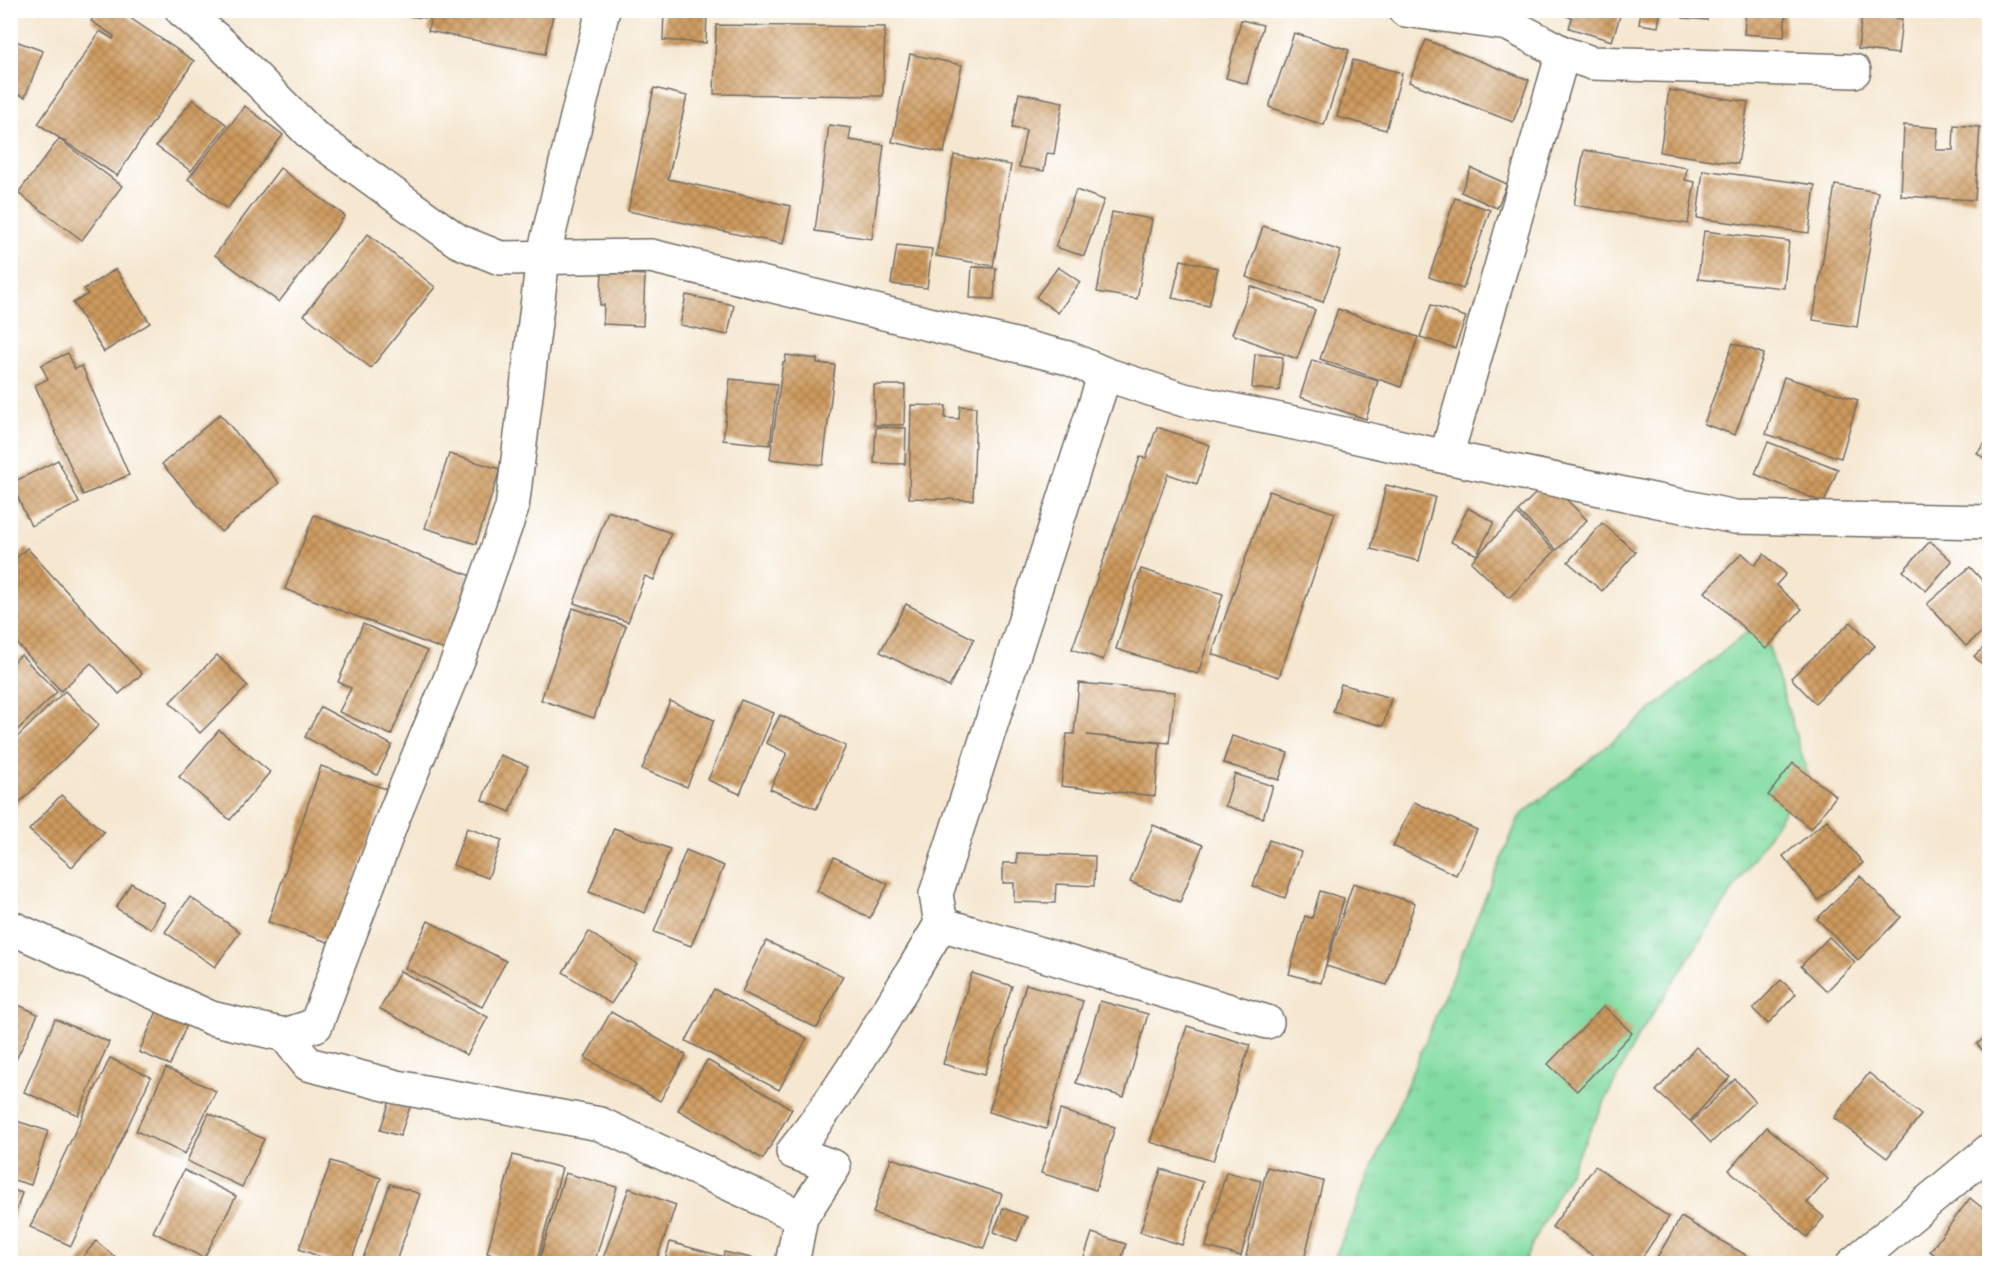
<svg xmlns="http://www.w3.org/2000/svg" width="2000" height="1274" font-family="'Gentium Book Plus',serif">
  <style>
    .grass { fill: url(#grass-tufts); stroke: #568466; stroke-width: 1.5 }
    .building { fill: url(#building-cross-hatch) }
    .lines { fill: none; stroke-linecap: round; stroke-linejoin: round }
    .minor-casing { stroke: #726d65; stroke-width: 36 }
    .minor { stroke: #fff; stroke-width: 33 }
  </style>
  <defs>
    <pattern id="grass-tufts" width="24" height="20" patternUnits="userSpaceOnUse" patternTransform="scale(1.5)"><rect width="24" height="20" fill="#82dca2"/><path d="M3 7l-1-3M5 7V3M7 7l1-3M15 17l-1-3M17 17v-4M19 17l1-3" fill="none" stroke="#70bd8c"/></pattern>
    <pattern id="building-cross-hatch" width="8" height="8" patternUnits="userSpaceOnUse" patternTransform="scale(1.5)"><rect width="8" height="8" fill="#ce9a5d"/><path d="M0 0l8 8M0 8l8-8" fill="none" stroke="#a77e4d"/></pattern>
  </defs>
  <rect width="100%" height="100%" fill="#fff"/>
  <filter id="ink" filterUnits="userSpaceOnUse"><feTurbulence type="fractalNoise" baseFrequency=".0167" numOctaves="2"/><feDisplacementMap in="SourceGraphic" scale="12" xChannelSelector="R" yChannelSelector="G"/><feConvolveMatrix kernelMatrix="1 2 1 2 8 2 1 2 1" color-interpolation-filters="sRGB"/></filter>
  <filter id="wash" filterUnits="userSpaceOnUse"><feTurbulence type="fractalNoise" baseFrequency=".008" numOctaves="4" result="noise"/><feDisplacementMap in="SourceGraphic" scale="24" xChannelSelector="R" yChannelSelector="G"/><feGaussianBlur stdDeviation="1.35" result="paint"/><feColorMatrix in="noise" values="0 0 0 0 0 0 0 0 0 0 0 0 0 0 0 0 0 1.4 0 .05"/><feComposite in="paint" operator="in"/></filter>
  <g filter="url(#wash)">
    <rect width="100%" height="100%" fill="#f5e7d0"/>
    <!-- grass -->
    <polygon class="grass" points="1761,621 1808,775 1638,1036 1523,1263 1332,1264 1519,817"/>
    <g id="blocks">
      <!-- building -->
      <g class="building">
        <polygon points="97,10 118,10 194,61 117,176 38,124 100,31 113,39 114,36 91,21"/>
        <polygon points="375,10 426,10 425,18 374,13"/>
        <polygon points="432,10 554,10 545,54 428,31"/>
        <polygon points="664,10 707,10 706,43 663,40"/>
        <polygon points="1550,10 1622,10 1612,41 1569,28 1572,18"/>
        <polygon points="1641,10 1661,10 1658,27 1639,24"/>
        <polygon points="1684,10 1707,10 1707,20 1683,18"/>
        <polygon points="1746,10 1786,10 1784,37 1744,34"/>
        <polygon points="1862,14 1902,19 1898,54 1858,49"/>
        <polygon points="1241,20 1263,25 1247,84 1226,78"/>
        <polygon points="716,25 885,27 883,96 714,94"/>
        <polygon points="1294,33 1349,50 1324,125 1269,107"/>
        <polygon points="10,39 43,51 25,97 10,91"/>
        <polygon points="1426,40 1529,80 1513,122 1409,82"/>
        <polygon points="910,54 962,65 944,153 892,142"/>
        <polygon points="1353,60 1402,73 1386,130 1337,117"/>
        <polygon points="654,88 687,96 668,179 791,206 783,244 628,211"/>
        <polygon points="1669,90 1748,102 1738,164 1660,152"/>
        <polygon points="1019,93 1063,102 1054,154 1047,153 1044,171 1019,167 1026,130 1012,128"/>
        <polygon points="193,99 227,125 191,171 156,146"/>
        <polygon points="245,106 283,135 227,209 188,179"/>
        <polygon points="829,125 851,128 849,140 884,145 872,239 815,231"/>
        <polygon points="1904,125 1938,128 1936,150 1953,150 1954,125 1980,127 1975,200 1901,196"/>
        <polygon points="59,139 122,186 82,240 18,193"/>
        <polygon points="1584,150 1687,168 1685,180 1695,182 1688,224 1574,205"/>
        <polygon points="954,155 1011,165 993,266 936,256"/>
        <polygon points="280,168 345,216 279,302 215,255"/>
        <polygon points="1471,168 1507,184 1497,208 1461,192"/>
        <polygon points="1703,170 1815,185 1809,233 1697,218"/>
        <polygon points="1835,185 1878,192 1857,327 1813,320"/>
        <polygon points="1076,190 1104,200 1084,256 1055,247"/>
        <polygon points="1455,198 1490,210 1463,289 1429,277"/>
        <polygon points="1112,212 1152,219 1137,299 1097,292"/>
        <polygon points="1263,226 1341,251 1323,302 1246,277"/>
        <polygon points="1704,231 1789,241 1784,288 1698,279"/>
        <polygon points="368,234 435,287 371,368 304,315"/>
        <polygon points="897,245 932,249 927,288 891,284"/>
        <polygon points="1181,260 1218,268 1209,306 1172,298"/>
        <polygon points="972,267 996,268 994,299 970,298"/>
        <polygon points="1058,267 1080,282 1058,313 1036,297"/>
        <polygon points="116,269 150,323 104,352 73,303 88,294 84,289"/>
        <polygon points="602,273 645,275 643,326 603,324 604,305 600,305"/>
        <polygon points="1251,286 1315,310 1297,359 1232,334"/>
        <polygon points="686,295 734,305 728,335 680,325"/>
        <polygon points="1431,305 1466,317 1455,348 1420,337"/>
        <polygon points="1338,309 1418,337 1401,387 1320,359"/>
        <polygon points="1733,343 1764,354 1735,435 1704,424"/>
        <polygon points="68,353 75,369 82,366 129,475 83,495 35,385 48,379 41,365"/>
        <polygon points="1255,354 1283,357 1279,391 1252,388"/>
        <polygon points="786,355 817,359 817,363 835,365 823,465 770,459 783,362 785,362"/>
        <polygon points="1312,360 1378,381 1366,419 1300,397"/>
        <polygon points="1784,377 1858,400 1841,458 1766,434"/>
        <polygon points="730,379 777,384 770,445 723,440"/>
        <polygon points="874,385 905,385 904,425 874,425"/>
        <polygon points="911,405 946,406 945,418 959,419 960,406 976,407 973,500 909,498"/>
        <polygon points="220,414 279,483 221,532 162,464"/>
        <polygon points="876,427 906,428 905,464 874,463"/>
        <polygon points="1157,427 1210,445 1197,484 1168,474 1103,660 1072,649 1140,457 1146,458"/>
        <polygon points="1990,437 1990,463 1977,453"/>
        <polygon points="1768,442 1838,469 1824,503 1755,474"/>
        <polygon points="449,454 500,469 476,544 425,528"/>
        <polygon points="58,460 79,503 31,526 11,483"/>
        <polygon points="1548,481 1587,520 1557,550 1518,511"/>
        <polygon points="1386,485 1435,497 1419,561 1371,549"/>
        <polygon points="1269,491 1335,513 1279,677 1212,654"/>
        <polygon points="1468,508 1494,522 1477,555 1451,542"/>
        <polygon points="608,511 671,533 654,580 645,576 628,622 574,603"/>
        <polygon points="1517,514 1555,551 1509,598 1471,562"/>
        <polygon points="314,515 484,581 455,654 285,589"/>
        <polygon points="1602,523 1636,552 1602,591 1568,562"/>
        <polygon points="1930,541 1952,561 1926,591 1903,571"/>
        <polygon points="27,548 142,674 119,694 91,663 61,691 10,636 10,564"/>
        <polygon points="1742,553 1755,565 1764,554 1786,574 1776,585 1802,609 1766,649 1705,592"/>
        <polygon points="1970,567 1990,589 1990,625 1966,646 1927,604"/>
        <polygon points="1141,569 1223,594 1198,674 1116,649"/>
        <polygon points="906,604 974,639 949,687 880,652"/>
        <polygon points="573,608 626,626 594,718 541,700"/>
        <polygon points="1851,622 1875,646 1815,703 1791,678"/>
        <polygon points="363,624 427,651 391,735 339,712 351,688 338,682"/>
        <polygon points="1990,642 1990,672 1974,656"/>
        <polygon points="21,655 57,692 10,737 10,665"/>
        <polygon points="217,655 248,686 200,733 170,702"/>
        <polygon points="1079,683 1175,692 1169,743 1087,735 1160,743 1155,796 1061,786 1067,734 1074,734"/>
        <polygon points="1341,684 1391,698 1383,726 1333,712"/>
        <polygon points="65,691 99,725 10,812 10,744"/>
        <polygon points="741,700 774,713 740,794 708,780"/>
        <polygon points="670,701 714,720 687,787 642,769"/>
        <polygon points="321,707 392,745 377,775 305,737"/>
        <polygon points="780,715 846,746 816,809 770,789 787,753 766,743"/>
        <polygon points="219,730 270,772 230,820 179,777"/>
        <polygon points="1232,736 1288,753 1279,780 1223,763"/>
        <polygon points="500,755 528,766 510,812 482,800"/>
        <polygon points="1793,763 1836,796 1811,829 1768,795"/>
        <polygon points="321,766 386,789 334,944 268,922"/>
        <polygon points="1235,774 1273,786 1263,818 1225,806"/>
        <polygon points="61,795 104,832 72,867 29,830"/>
        <polygon points="1414,802 1477,830 1456,875 1393,846"/>
        <polygon points="1827,820 1863,863 1818,900 1783,856"/>
        <polygon points="1153,825 1203,845 1180,902 1130,882"/>
        <polygon points="467,828 502,840 488,878 453,865"/>
        <polygon points="614,828 670,849 645,913 589,892"/>
        <polygon points="1269,840 1301,852 1285,898 1253,886"/>
        <polygon points="686,850 724,866 691,946 654,932"/>
        <polygon points="1017,853 1095,856 1094,886 1056,884 1055,903 1014,902 1014,883 1003,883 1003,863 1017,863"/>
        <polygon points="834,857 888,884 870,918 817,891"/>
        <polygon points="1860,876 1901,917 1858,960 1817,919"/>
        <polygon points="131,883 165,904 151,929 116,908"/>
        <polygon points="1353,883 1415,903 1387,985 1326,966"/>
        <polygon points="1320,891 1344,898 1321,983 1289,974 1305,916 1312,918"/>
        <polygon points="190,897 240,932 215,967 165,932"/>
        <polygon points="428,921 506,961 482,1007 405,968"/>
        <polygon points="589,932 637,964 611,1004 563,972"/>
        <polygon points="1829,937 1855,962 1827,991 1801,966"/>
        <polygon points="766,941 843,976 817,1028 742,992"/>
        <polygon points="400,971 488,1017 467,1055 380,1009"/>
        <polygon points="972,973 1012,986 984,1075 943,1064"/>
        <polygon points="1781,980 1796,994 1768,1024 1753,1009"/>
        <polygon points="1026,984 1083,1001 1046,1129 989,1112"/>
        <polygon points="714,989 807,1038 779,1090 686,1041"/>
        <polygon points="10,1001 38,1014 10,1072"/>
        <polygon points="1100,1001 1148,1014 1124,1097 1076,1083"/>
        <polygon points="1604,1006 1632,1033 1577,1091 1548,1064"/>
        <polygon points="158,1009 188,1022 170,1065 139,1052"/>
        <polygon points="611,1012 686,1055 660,1101 585,1058"/>
        <polygon points="55,1019 109,1042 78,1115 24,1092"/>
        <polygon points="1187,1026 1250,1045 1213,1161 1150,1142"/>
        <polygon points="1990,1033 1990,1059 1977,1044"/>
        <polygon points="1696,1047 1730,1077 1690,1121 1656,1091"/>
        <polygon points="110,1058 151,1077 71,1246 30,1227"/>
        <polygon points="707,1060 792,1109 763,1159 678,1110"/>
        <polygon points="166,1068 216,1091 185,1154 136,1131"/>
        <polygon points="1869,1073 1921,1115 1887,1158 1834,1118"/>
        <polygon points="1735,1079 1755,1101 1711,1143 1691,1122"/>
        <polygon points="391,1098 411,1104 400,1136 380,1130"/>
        <polygon points="1060,1110 1115,1127 1096,1190 1041,1173"/>
        <polygon points="209,1113 264,1139 242,1187 187,1161"/>
        <polygon points="10,1119 48,1131 31,1185 10,1179"/>
        <polygon points="1767,1127 1828,1179 1807,1203 1824,1217 1807,1237 1729,1170"/>
        <polygon points="513,1155 562,1168 536,1264 527,1264 487,1253"/>
        <polygon points="891,1158 1002,1194 984,1248 873,1213"/>
        <polygon points="331,1161 381,1178 350,1264 340,1264 299,1249"/>
        <polygon points="1595,1166 1669,1217 1638,1264 1605,1264 1552,1227"/>
        <polygon points="1267,1167 1323,1181 1303,1264 1277,1264 1246,1256"/>
        <polygon points="1161,1169 1203,1182 1182,1245 1140,1232"/>
        <polygon points="184,1170 236,1196 204,1258 153,1232"/>
        <polygon points="1226,1172 1261,1181 1241,1256 1206,1247"/>
        <polygon points="565,1173 617,1187 594,1264 538,1264"/>
        <polygon points="390,1184 420,1194 395,1264 380,1264 363,1258"/>
        <polygon points="629,1188 676,1205 655,1264 616,1264 603,1258"/>
        <polygon points="10,1189 22,1193 11,1228 10,1228"/>
        <polygon points="1970,1198 1990,1214 1990,1264 1946,1264 1930,1251"/>
        <polygon points="1003,1208 1027,1217 1017,1241 994,1232"/>
        <polygon points="1681,1217 1761,1264 1653,1264"/>
        <polygon points="1092,1233 1126,1244 1120,1264 1082,1264"/>
        <polygon points="96,1241 123,1264 77,1264"/>
        <polygon points="670,1242 721,1256 719,1264 664,1264"/>
        <polygon points="724,1252 765,1261 764,1264 722,1264"/>
      </g>
    </g>
  </g>
  <g filter="url(#ink)">
    <use href="#blocks" fill-opacity="0" stroke="#726d65" stroke-width="1.5"/>
    <g class="lines">
      <!-- minor casing -->
      <g class="minor-casing">
        <g id="minor">
          <polyline points="182,10 225,47 313,136 458,241 500,258 651,256 1068,358 1105,374 1184,400 1304,425 1446,457 1735,517 1990,522"/>
          <polyline points="1405,10 1508,24 1563,53 1446,457"/>
          <polyline points="1563,53 1592,63 1854,71"/>
          <polyline points="941,924 1267,1022"/>
          <polyline points="10,927 211,1018 285,1035 316,1025 393,818 458,660 512,508 543,258 603,10"/>
          <polyline points="285,1035 308,1064 397,1087 600,1124 801,1217"/>
          <path d="M792,1264L801,1217L834,1167L793,1152C850,1081 894,1001 941,924L936,894L1105,374"/>
          <polyline points="1853,1264 1990,1150"/>
        </g>
      </g>
      <!-- minor -->
      <use href="#minor" class="minor"/>
    </g>
  </g>
  <!-- margin -->
  <rect width="2000" height="1274" fill="none" stroke="#fff" stroke-width="36"/>
</svg>
